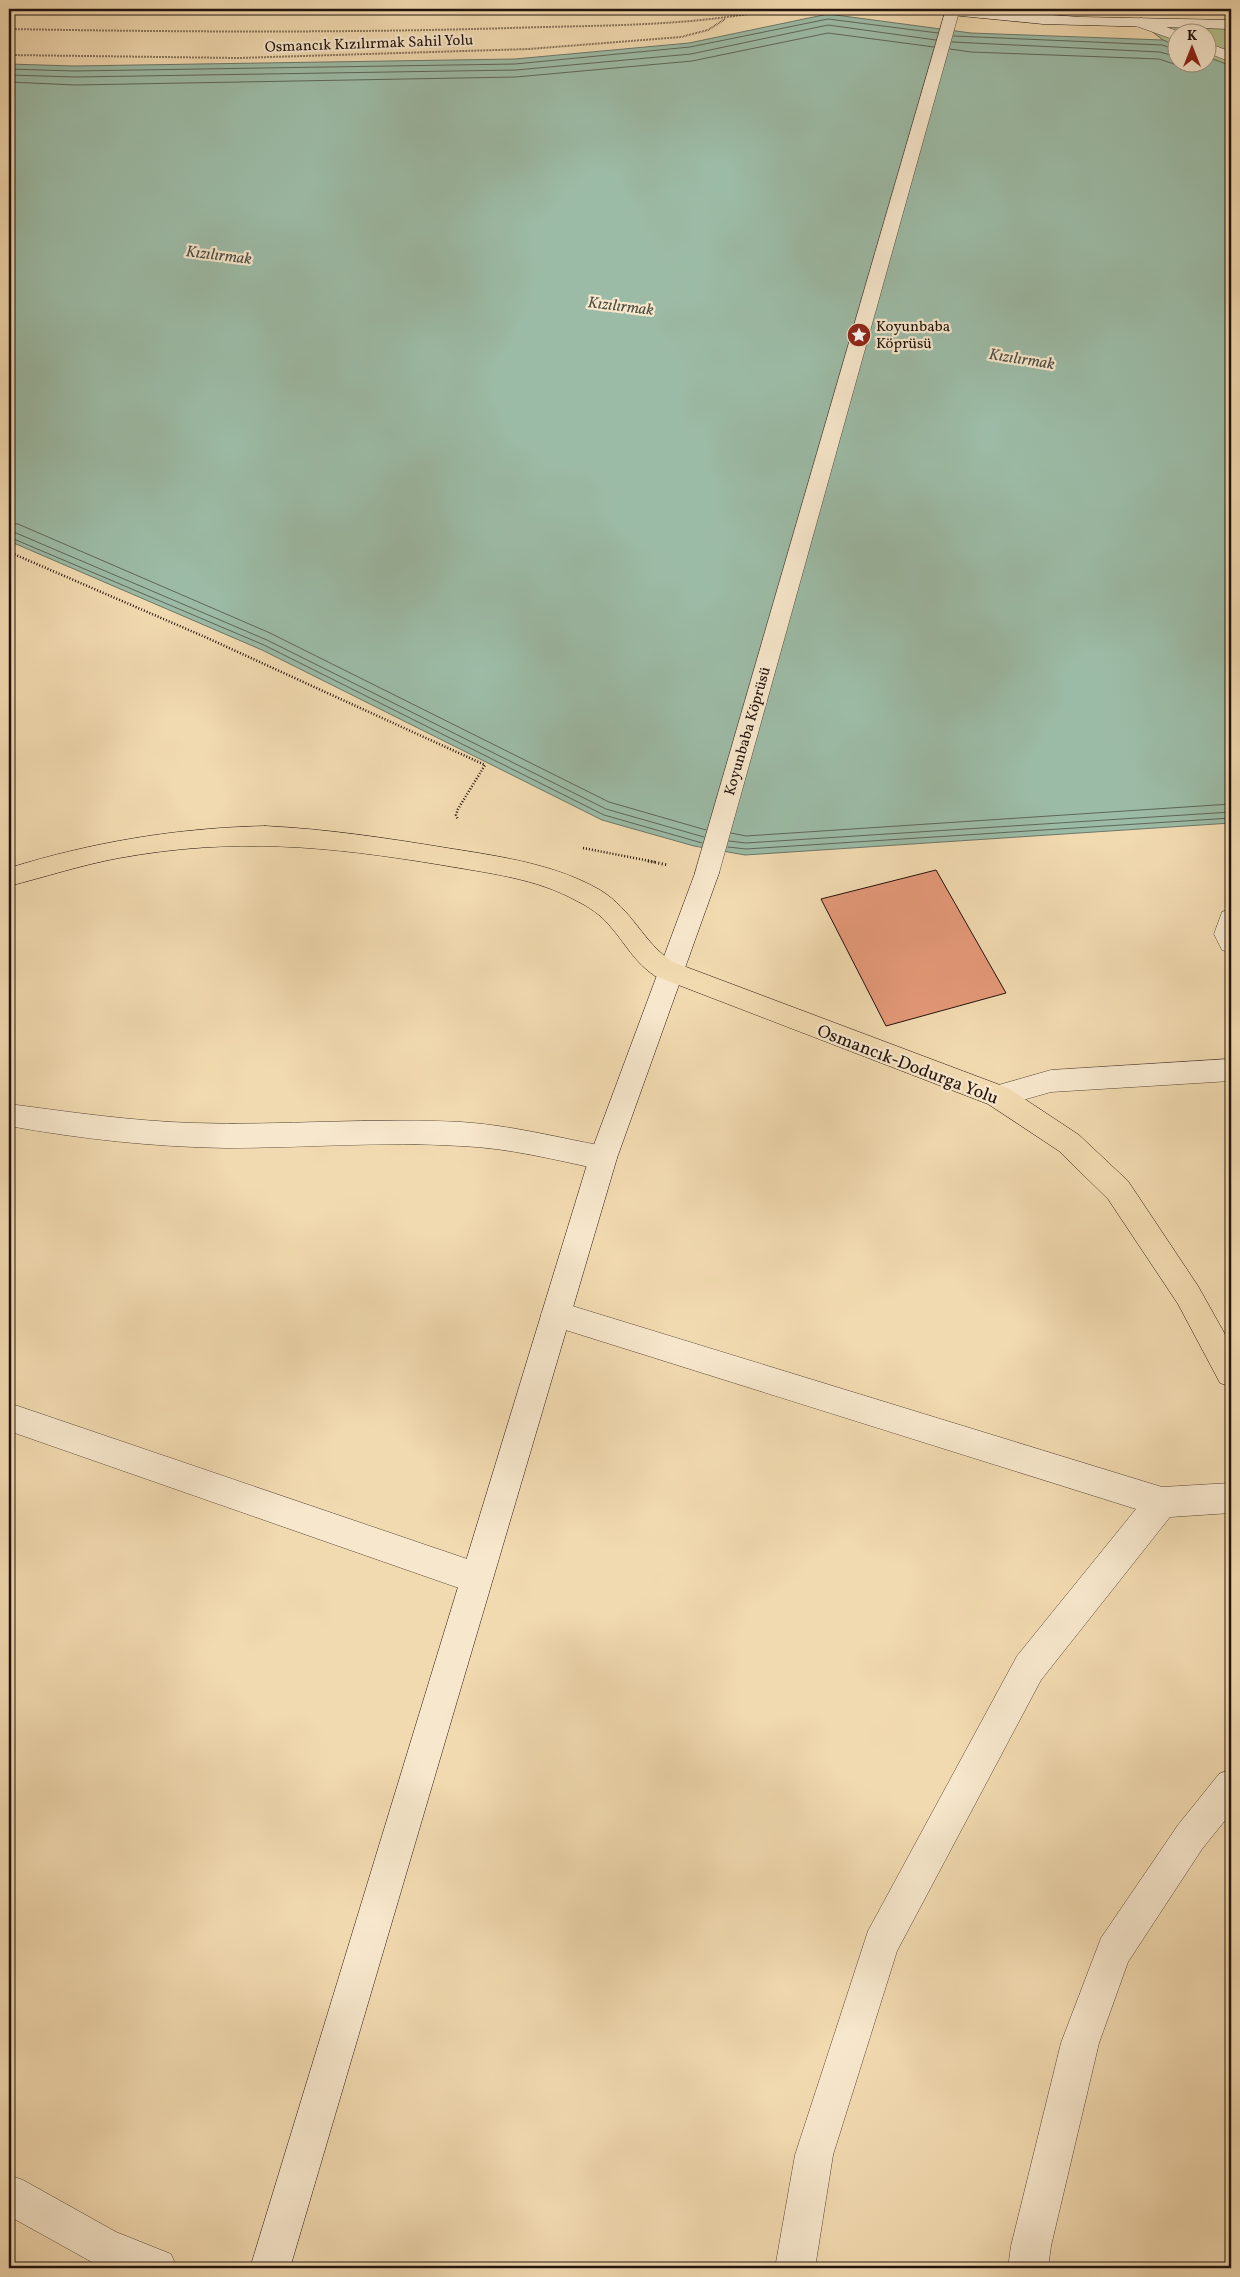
<svg xmlns="http://www.w3.org/2000/svg" width="1240" height="2277" font-family="Vollkorn,serif">
  <style>
    .green { fill: #b5c190; stroke: #6b6a4e }
    .water { fill: #9cbba6; stroke: #6b7769 }
    .lines { fill: none; stroke-linecap: round; stroke-linejoin: round }
    .shore { stroke: #5e665a; stroke-width: 1 }
    .building { fill: #e59978; stroke: #21120d }
    .street-casing { stroke: #554436; stroke-width: 1 }
    .secondary-casing { stroke: #21120d; stroke-width: 1 }
    .primary-casing { stroke: #21120d; stroke-width: 1 }
    .path-far2 { stroke: #21120d; stroke-width: 2; stroke-dasharray: 0.5 1; stroke-linecap: butt }
    .path-far1 { stroke: #21120d; stroke-width: 2.5; stroke-dasharray: 1 2; stroke-linecap: butt }
    .path { stroke: #21120d; stroke-width: 3; stroke-dasharray: 1 2.5; stroke-linecap: butt }
    .street { fill: #f7e7cc; fill-rule: evenodd }
    .secondary { fill: #f7e7cc; fill-rule: evenodd }
    .primary { fill: #f2dab0; fill-rule: evenodd }
    .labels { text-anchor: middle; stroke-width: 4.5; stroke-linejoin: round; paint-order: stroke }
    .far-street-label { font-size: 15px; fill: #21120d; stroke: #f7e7cc }
    .far-poi-label { font-size: 15px; fill: #21120d; stroke: #f7e7cc; text-anchor: start }
    .far-water-label { font-size: 16px; font-style: italic; fill: #4c4d43; stroke: #f7e7cc }
    .street-label { font-size: 18px; fill: #21120d; stroke: #f7e7cc }
  </style>
  <rect width="100%" height="100%" fill="#f2dab0"/>
  <filter id="stains"><feTurbulence type="fractalNoise" baseFrequency=".004" numOctaves="4"/><feColorMatrix values="0 0 0 0 .2 0 0 0 0 .09 0 0 0 0 .02 0 0 0 .5 -.17"/></filter>
  <radialGradient id="worn" r=".72"><stop offset=".6" stop-color="#630" stop-opacity="0"/><stop offset="1" stop-color="#630" stop-opacity=".3"/></radialGradient>
  <!-- green -->
  <polygon class="green" points="1141,23 1231,25 1231,66 1208,57 1208,32 1178,32 1177,46 1163,40"/>
  <!-- water -->
  <polygon class="water" points="828,14 971,33 1163,40 1177,46 1178,62 1208,62 1208,57 1231,66 1231,823 745,855 694,846 602,820 262,650 9,541 9,64 74,66 515,59 689,43"/>
  <g class="lines">
    <!-- shore -->
    <g class="shore">
      <polyline points="954,36 1162,45 1178,50"/>
      <polyline points="952,42 1160,52 1178,57"/>
      <polyline points="950,49 971,52 1159,59 1174,64 1184,62"/>
      <polyline points="9,69 74,71 515,64 690,47 828,19 938,33"/>
      <polyline points="9,75 75,77 516,70 691,54 828,25 936,40"/>
      <polyline points="9,82 75,85 516,77 692,61 828,33 934,47"/>
      <polyline points="9,523 18,524 270,633 609,802 706,830"/>
      <polyline points="9,530 267,640 606,809 704,837"/>
      <polyline points="9,537 264,645 604,815 702,843"/>
      <polyline points="731,833 746,836 1231,804"/>
      <polyline points="729,841 746,843 1231,812"/>
      <polyline points="728,847 746,849 1231,818"/>
    </g>
  </g>
  <!-- building -->
  <polygon class="building" points="936,870 1006,993 886,1026 821,899"/>
  <g class="lines">
    <!-- street casing -->
    <g class="street-casing">
      <g id="street">
        <polygon points="946,9 956,9 959,12 719,873 716,880 707,882 698,880 695,873"/>
        <polygon points="1141,18 1180,32 1178,32 1178,41 1136,26 1133,23 1136,20"/>
        <polygon points="1208,43 1231,52 1231,62 1208,53"/>
        <polygon points="1231,909 1231,953 1222,950 1214,934 1222,912"/>
        <polygon points="1231,1059 1231,1081 1051,1092 998,1107 988,1104 984,1096 988,1088 1051,1070"/>
        <path d="M9,1104C70,1112 131,1121 193,1123C282,1126 372,1117 461,1122C509,1125 556,1137 603,1146L613,1150L617,1158L613,1166L603,1170C556,1160 509,1148 461,1146C383,1141 305,1148 227,1148C154,1147 81,1139 9,1126Z"/>
        <polygon points="556,1301 1162,1487 1231,1483 1231,1513 1170,1517 1041,1680 897,1951 833,2155 815,2268 775,2268 795,2155 868,1931 1017,1656 1136,1509 556,1327 546,1323 541,1314 546,1305"/>
        <polygon points="9,1403 476,1562 487,1567 492,1578 487,1589 476,1594 9,1431"/>
        <polygon points="1231,1769 1231,1813 1202,1849 1128,1962 1099,2043 1051,2246 1048,2268 1008,2268 1011,2246 1061,2043 1101,1938 1178,1825 1219,1774"/>
        <polygon points="9,2175 23,2180 116,2232 171,2254 177,2268 107,2268 90,2261 9,2216"/>
      </g>
    </g>
    <!-- secondary casing -->
    <g class="secondary-casing">
      <g id="secondary">
        <polygon points="923,9 967,9 1080,17 1231,20 1231,29 1043,24 930,13 925,12"/>
        <polygon points="707,864 716,866 719,873 617,1158 290,2268 250,2268 589,1158 695,873 698,866"/>
      </g>
    </g>
    <!-- primary casing -->
    <g class="primary-casing">
      <path id="primary" d="M265,826C327,829 386,838 447,848C498,856 555,864 600,890C633,910 643,943 673,962L1008,1088L1079,1135L1128,1181L1198,1286L1231,1345V1387L1220,1383L1178,1304L1108,1199L1059,1151L988,1104L655,976C635,963 625,943 610,926C601,915 589,907 577,901C536,878 487,873 442,865C328,846 234,837 119,858C81,865 45,877 9,886V868C93,842 177,828 265,826Z"/>
    </g>
    <!-- path-far2 -->
    <g class="path-far2">
      <path d="M9,29C176,32 343,33 510,28C599,25 688,27 775,9"/>
      <polyline points="9,39 14,30"/>
      <polyline points="9,55 238,58 529,49 681,37 708,30 725,19"/>
    </g>
    <!-- path-far1 -->
    <g class="path-far1">
      <polyline points="9,552 205,637 485,765 458,809 456,815 458,820"/>
      <polyline points="583,848 655,862"/>
    </g>
    <!-- path -->
    <polyline class="path" points="648,861 668,865"/>
    <!-- street -->
    <use href="#street" class="street"/>
    <!-- secondary -->
    <use href="#secondary" class="secondary"/>
    <!-- primary -->
    <use href="#primary" class="primary"/>
  </g>
  <!-- icons -->
  <defs>
    <g id="sight-disc" transform="scale(1.25)"><circle r="9.5" fill="#8f2418" stroke="#f7e7cc"/><path d="M0-6L1.8-2.2L6-1.7L2.9 1.2L3.7 5.4L0 3.3L-3.7 5.4L-2.9 1.2L-6-1.7L-1.8-2.2Z" fill="#fff"/></g>
  </defs>
  <g fill-rule="evenodd">
    <use href="#sight-disc" x="859" y="335"/>
  </g>
  <g class="labels">
    <!-- far-street labels -->
    <g class="far-street-label">
      <text transform="translate(369 43) rotate(-2)" y="5">Osmancık Kızılırmak Sahil Yolu</text>
      <text transform="translate(747 731) rotate(-74)" y="5">Koyunbaba Köprüsü</text>
    </g>
    <!-- far-poi labels -->
    <g class="far-poi-label">
      <text x="876" y="331">Koyunbaba<tspan x="876" dy="17">Köprüsü</tspan></text>
    </g>
    <!-- far-water labels -->
    <g class="far-water-label">
      <text transform="translate(219 254) rotate(7)" y="6">Kızılırmak</text>
      <text transform="translate(621 305) rotate(7)" y="6">Kızılırmak</text>
      <text transform="translate(1022 358) rotate(9)" y="6">Kızılırmak</text>
    </g>
    <!-- street labels -->
    <g class="street-label">
      <text transform="translate(908 1064) rotate(21)" y="6">Osmancık-Dodurga Yolu</text>
    </g>
  </g>
  <!-- margin -->
  <rect width="1240" height="2277" fill="none" stroke="#f2dab0" stroke-width="30"/>
  <rect x="10" y="10" width="1220" height="2257" fill="none" stroke="#21120d" stroke-width="2.5"/>
  <rect x="15" y="15" width="1210" height="2247" fill="none" stroke="#21120d"/>
  <!-- north arrow -->
  <g transform="translate(1192 48)"><circle r="24" fill="#f7e7cc" stroke="#a19280"/>
  <path d="M0-4L9 19L0 12L-9 19Z" fill="#8f2418"/>
  <text y="-8" font-size="14" font-weight="bold" text-anchor="middle" fill="#21120d">K</text>
  </g>
  <rect width="100%" height="100%" filter="url(#stains)"/>
  <rect width="100%" height="100%" fill="url(#worn)"/>
</svg>
